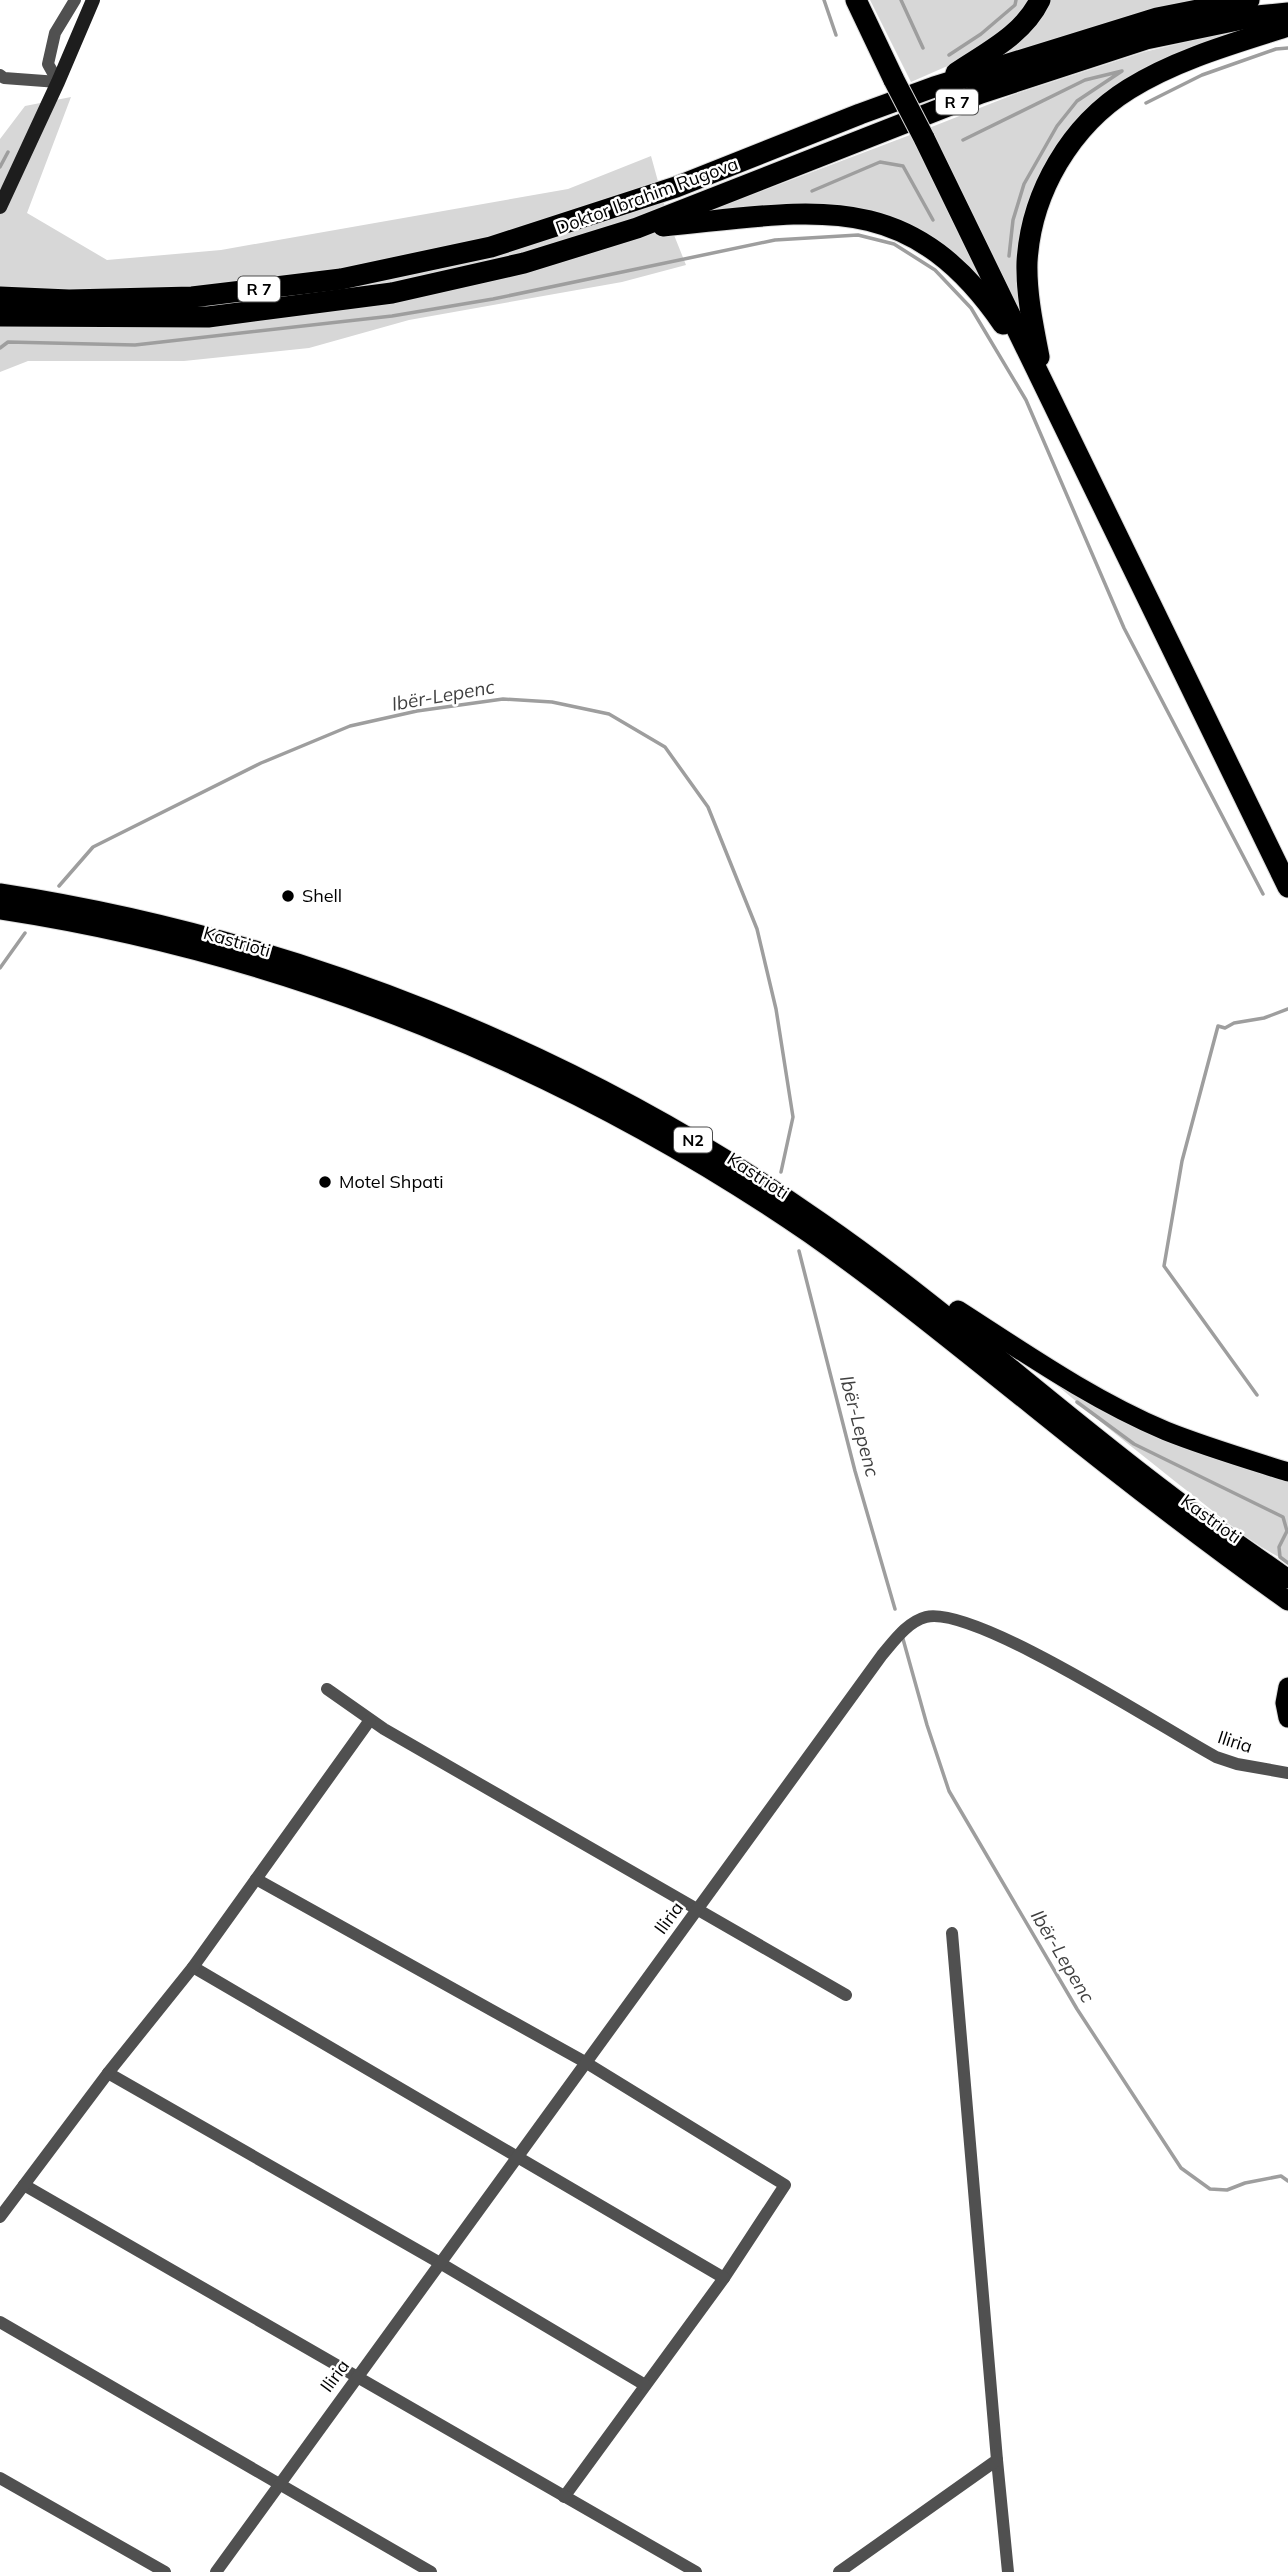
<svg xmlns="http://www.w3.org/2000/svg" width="1288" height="2572" font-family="Mulish,sans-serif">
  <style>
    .green { fill: #d7d7d7 }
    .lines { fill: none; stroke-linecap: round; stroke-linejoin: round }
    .stream { stroke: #9e9e9e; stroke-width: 3.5 }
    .trunk-casing { stroke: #dbdbdb; stroke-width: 21 }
    .motorway-casing { stroke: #dbdbdb; stroke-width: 23 }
    .minor { stroke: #505050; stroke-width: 12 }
    .secondary { stroke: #1d1d1d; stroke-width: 14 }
    .trunk { stroke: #000; stroke-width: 19 }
    .motorway { stroke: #000; stroke-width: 21 }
    .motorway-bridge-casing { stroke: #dbdbdb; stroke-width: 23; stroke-linecap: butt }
    .motorway-bridge { stroke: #000; stroke-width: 21 }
    .poi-dot { fill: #000; stroke: #fff; stroke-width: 2.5 }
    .labels { text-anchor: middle; stroke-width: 5; stroke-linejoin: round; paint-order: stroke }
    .shield { fill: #fff; stroke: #4c4c4c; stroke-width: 2 }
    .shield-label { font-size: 16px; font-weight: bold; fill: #000 }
    .street-label { font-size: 18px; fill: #000; stroke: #fff }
    .poi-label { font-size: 18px; fill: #000; stroke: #fff; text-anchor: start }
    .water-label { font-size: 19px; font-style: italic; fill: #3f3f3f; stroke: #fff }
  </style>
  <rect width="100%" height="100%" fill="#fff"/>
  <!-- green -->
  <g class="green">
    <polygon points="870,0 1032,0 1030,7 968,57 911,82"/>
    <polygon points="1048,0 1206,0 993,58"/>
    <polygon points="1258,25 1131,83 1032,208 1032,339 929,128 1015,94 1144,52"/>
    <polygon points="71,97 27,213 107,260 221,250 568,189 651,156 670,225 686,265 622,282 409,320 309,348 184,361 28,361 0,372 0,139 25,106"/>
    <polygon points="910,135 995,299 883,217 688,219"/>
    <path d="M1028,1360L1236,1464L1288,1482V1561C1254,1547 1224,1519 1195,1497C1138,1452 1082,1408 1028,1360Z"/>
  </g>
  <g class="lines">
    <!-- stream -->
    <g class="stream">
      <polyline points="824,0 836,35"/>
      <polyline points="901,0 923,48"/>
      <polyline points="949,55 981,34 1015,5 1016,0"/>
      <polyline points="1146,103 1202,75 1276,49 1288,48"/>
      <polyline points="963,140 1085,80 1122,71 1077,101 1057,126 1024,184 1013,220 1009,256"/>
      <polyline points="0,167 8,152"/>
      <polyline points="812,191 880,162 903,166 933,220"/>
      <polyline points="0,348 8,342 135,345 392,316 493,299 775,240 858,235 894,244 935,270 971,308 1026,400 1124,628 1263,894"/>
      <polyline points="59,886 93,847 261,763 350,726 417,711 503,699 552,702 609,714 665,747 708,807 757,929 776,1009 793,1117 781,1172"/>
      <polyline points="0,968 25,933"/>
      <polyline points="799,1251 855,1471 895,1609"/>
      <polyline points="1257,1395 1164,1266 1182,1161 1218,1026 1225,1028 1234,1023 1264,1018 1288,1009"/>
      <polyline points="1077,1402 1134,1444 1283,1517 1287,1531 1279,1547 1280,1557 1288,1563"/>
      <polyline points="903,1639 927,1725 949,1791 1077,2009 1181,2168 1210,2189 1227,2190 1245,2183 1281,2176 1288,2181"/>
    </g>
    <!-- trunk casing -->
    <g class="trunk-casing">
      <g id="trunk">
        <path d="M0,893C293,938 579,1052 821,1222C944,1307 1054,1408 1173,1497C1210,1525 1249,1551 1288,1579"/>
        <path d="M0,910C289,954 569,1068 810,1234C887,1288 960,1348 1034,1407C1117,1474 1201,1539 1288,1601"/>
        <path d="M958,1310C1025,1353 1092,1400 1166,1431C1206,1447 1247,1459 1288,1472"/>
        <polyline points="1288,1687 1285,1703 1288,1718"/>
      </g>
    </g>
    <!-- motorway casing -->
    <g class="motorway-casing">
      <g id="motorway">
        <polyline points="856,0 894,80"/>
        <path d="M956,73C987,52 1023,35 1040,0"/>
        <polyline points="924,138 1288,887"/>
        <path d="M663,226C810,212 907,184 1003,324"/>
        <polyline points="0,297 69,300 192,297 341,279 491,247 676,187 860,114 934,87 1157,18 1249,0"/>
        <polyline points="0,316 208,317 392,293 524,263 637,228 981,93 1146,39 1257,16 1288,13"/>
        <path d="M1039,357C1033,326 1026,293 1027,262C1031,192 1071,125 1129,89C1177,59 1235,43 1288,26"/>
      </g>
    </g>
    <!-- minor -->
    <g class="minor">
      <polyline points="0,75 4,78 58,82"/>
      <polyline points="58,82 48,64 55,33 75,0"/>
      <polyline points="327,1689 384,1729 846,1995"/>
      <polyline points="256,1879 585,2062 785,2185 724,2278 564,2497"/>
      <polyline points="193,1967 724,2278"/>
      <polyline points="108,2073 440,2263 645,2385"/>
      <polyline points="24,2185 696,2572"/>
      <polyline points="0,2217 108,2073 193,1967 370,1720"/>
      <polyline points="0,2322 431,2572"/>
      <polyline points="997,2460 1008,2572"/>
      <polyline points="0,2478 165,2572"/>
      <path d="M216,2572L882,1655C894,1641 907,1622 926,1617C975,1605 1164,1729 1216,1757L1237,1764L1288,1773"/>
      <polyline points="839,2572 997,2460 952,1933"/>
    </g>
    <!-- secondary -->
    <polyline class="secondary" points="0,207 58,82 93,0"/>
    <!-- trunk -->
    <use href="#trunk" class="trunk"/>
    <!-- motorway -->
    <use href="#motorway" class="motorway"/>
    <!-- motorway-bridge casing -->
    <g class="motorway-bridge-casing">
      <polyline id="motorway-bridge" points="894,80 924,138"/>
    </g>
    <!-- motorway-bridge -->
    <use href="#motorway-bridge" class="motorway-bridge"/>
  </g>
  <!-- markers -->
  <g class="poi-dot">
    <circle cx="288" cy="896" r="7"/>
    <circle cx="325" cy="1182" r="7"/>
  </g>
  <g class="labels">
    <!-- shield labels -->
    <g class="shield">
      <rect x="936" y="89.5" width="42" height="25" rx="5"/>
      <rect x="238" y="276.5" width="42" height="25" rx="5"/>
      <rect x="674" y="1127.5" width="38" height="25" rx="5"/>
    </g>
    <g class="shield-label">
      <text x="957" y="108">R 7</text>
      <text x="259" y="295">R 7</text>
      <text x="693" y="1146">N2</text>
    </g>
    <!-- street labels -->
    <g class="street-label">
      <text transform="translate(647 196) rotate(-20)" y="6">Doktor Ibrahim Rugova</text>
      <text transform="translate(237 942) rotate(16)" y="6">Kastrioti</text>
      <text transform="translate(758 1176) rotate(33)" y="6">Kastrioti</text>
      <text transform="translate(1211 1519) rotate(36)" y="6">Kastrioti</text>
      <text transform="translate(1235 1742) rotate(18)" y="6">Iliria</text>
      <text transform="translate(669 1918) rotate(-54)" y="6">Iliria</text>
      <text transform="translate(335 2376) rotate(-54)" y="6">Iliria</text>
    </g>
    <!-- poi labels -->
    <g class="poi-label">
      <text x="302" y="902">Shell</text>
      <text x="339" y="1188">Motel Shpati</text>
    </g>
    <!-- water labels -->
    <g class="water-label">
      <text transform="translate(443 695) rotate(-10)" y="7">Ibër-Lepenc</text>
      <text transform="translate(860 1426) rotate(75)" y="7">Ibër-Lepenc</text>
      <text transform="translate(1063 1956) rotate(59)" y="7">Ibër-Lepenc</text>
    </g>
  </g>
</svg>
